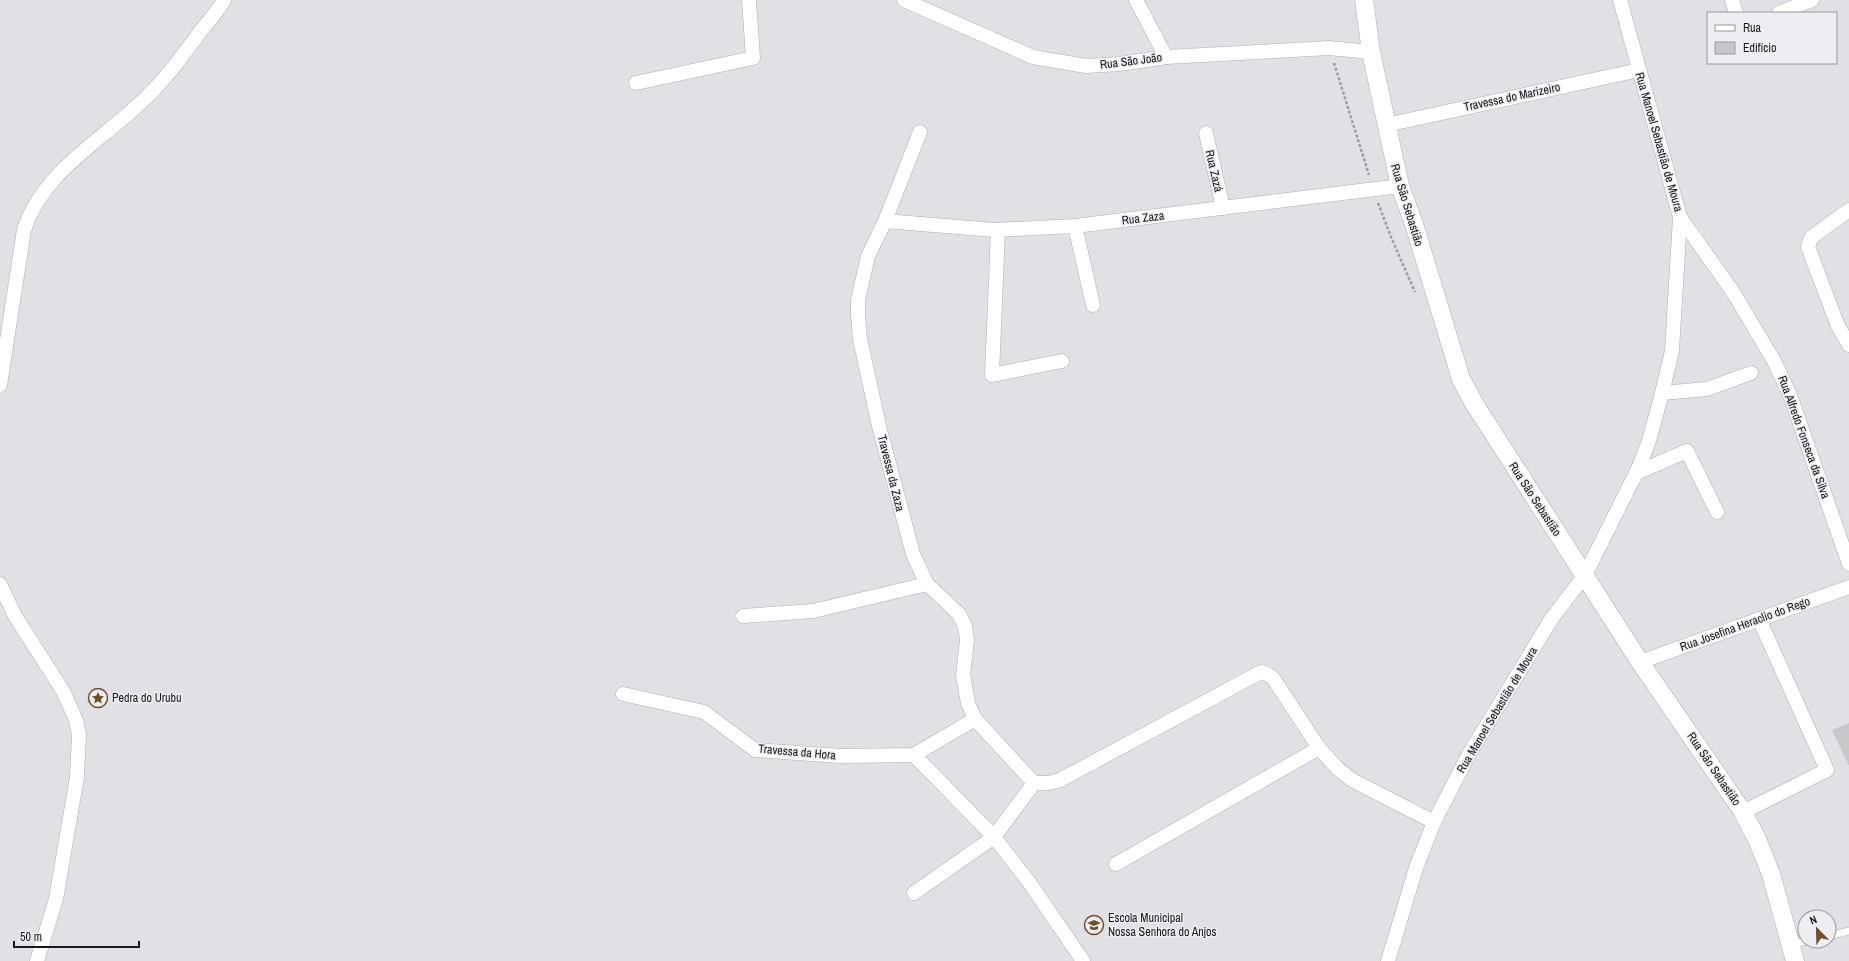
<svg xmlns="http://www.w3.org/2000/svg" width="1849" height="961" font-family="'Archivo Narrow',sans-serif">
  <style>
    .building { fill: #c9c6c9 }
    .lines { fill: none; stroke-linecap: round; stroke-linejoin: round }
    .service-casing { stroke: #aeafb3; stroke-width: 8 }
    .minor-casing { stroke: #aeafb3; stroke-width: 15 }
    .tertiary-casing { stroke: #aeafb3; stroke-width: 19 }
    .path { stroke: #9e9ea1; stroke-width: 2.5; stroke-dasharray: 3 2; stroke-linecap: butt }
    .service { stroke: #fff; stroke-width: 7 }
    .minor { stroke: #fff; stroke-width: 14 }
    .tertiary { stroke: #fff; stroke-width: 18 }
    .labels { text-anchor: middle; stroke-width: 3; stroke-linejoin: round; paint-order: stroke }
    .street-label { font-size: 12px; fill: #171718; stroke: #edeef2 }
    .poi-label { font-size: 12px; fill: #171718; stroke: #edeef2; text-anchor: start }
  </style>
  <rect width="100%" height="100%" fill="#e0e0e5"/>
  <!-- building -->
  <polygon class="building" points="1849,723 1849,766 1832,730"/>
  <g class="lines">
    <!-- service casing -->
    <g class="service-casing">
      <g id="service">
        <polyline points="1829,936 1849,931"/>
        <polyline points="1790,945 1806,941"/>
      </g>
    </g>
    <!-- minor casing -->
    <g class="minor-casing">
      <g id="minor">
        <polyline points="904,0 1033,57 1086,66 1120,64 1166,57 1329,48 1371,52"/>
        <polyline points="1136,0 1166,57"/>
        <polyline points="1732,0 1736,13"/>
        <polyline points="1779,13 1812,0"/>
        <polyline points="636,83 753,58 749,0"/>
        <polyline points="1386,125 1639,70"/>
        <polyline points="920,132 885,221 868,256 858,300 858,315 860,339 879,426 913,554 927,584 959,614 965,626 967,640 963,675 968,703 975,719 1034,783"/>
        <polyline points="1206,133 1223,208"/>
        <polyline points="1849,210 1816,234 1811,238 1808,247 1838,326 1849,345"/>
        <polyline points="1680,217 1733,292 1774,361 1790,395 1849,564"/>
        <polyline points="885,221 994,230 1075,226 1400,186"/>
        <polyline points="1075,226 1093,305"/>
        <polyline points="998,230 992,375 1062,361"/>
        <path d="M0,385L24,230C42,174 96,144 137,106C162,84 181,58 200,32C208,22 218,11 224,0"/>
        <polyline points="1662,393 1707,389 1751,373"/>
        <polyline points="1636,473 1687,451 1717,512"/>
        <polyline points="0,584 15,616 63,691 76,720 79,735 77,777 56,899 37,961"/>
        <polyline points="743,616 813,611 927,584"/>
        <polyline points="1640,662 1849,587"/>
        <polyline points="623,694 704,712 755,750 797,753 842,756 914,755 975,719"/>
        <polyline points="914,755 994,837 1029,882 1083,961"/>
        <polyline points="1034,783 1049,783 1060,780 1261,672 1267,674 1273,678 1319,748 1338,769 1352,780 1434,822"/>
        <polyline points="1743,812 1827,770 1759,619"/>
        <polyline points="1116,864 1319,748"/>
        <polyline points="914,893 994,837 1034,783"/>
        <polyline points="1388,961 1416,868 1434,822 1469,754 1552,618 1585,575 1638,469 1649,441 1662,393 1672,351 1680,217 1620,0"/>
      </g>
    </g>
    <!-- tertiary casing -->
    <g class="tertiary-casing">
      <polyline id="tertiary" points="1364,0 1371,52 1400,186 1414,224 1461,379 1475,405 1529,489 1640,662 1743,812 1757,839 1771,874 1795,961"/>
    </g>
    <!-- path -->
    <g class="path">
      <polyline points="1334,63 1369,175"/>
      <polyline points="1378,203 1391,237 1415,292"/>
    </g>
    <!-- service -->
    <use href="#service" class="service"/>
    <!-- minor -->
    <use href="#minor" class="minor"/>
    <!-- tertiary -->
    <use href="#tertiary" class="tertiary"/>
  </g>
  <!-- icons -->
  <defs>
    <g id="sight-ring" transform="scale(1)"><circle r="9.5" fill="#edeef2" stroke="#714f27" stroke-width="1.5"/><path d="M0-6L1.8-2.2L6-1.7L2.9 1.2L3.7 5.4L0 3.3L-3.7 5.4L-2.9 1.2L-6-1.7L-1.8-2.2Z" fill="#714f27"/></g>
    <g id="school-ring" transform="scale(1)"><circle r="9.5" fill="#edeef2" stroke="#714f27" stroke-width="1.5"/><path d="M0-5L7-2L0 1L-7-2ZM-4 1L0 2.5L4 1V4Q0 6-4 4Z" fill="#714f27"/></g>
  </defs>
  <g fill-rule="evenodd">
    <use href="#sight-ring" x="98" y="698"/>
    <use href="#school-ring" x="1094" y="925"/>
  </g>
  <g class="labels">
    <!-- street labels -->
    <g class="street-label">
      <text transform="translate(1131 61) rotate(-7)" y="4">Rua São João</text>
      <text transform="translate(1512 97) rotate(-12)" y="4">Travessa do Marizeiro</text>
      <text transform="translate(1659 142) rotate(74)" y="4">Rua Manoel Sebastião de Moura</text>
      <text transform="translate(1214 171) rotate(77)" y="4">Rua Zazá</text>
      <text transform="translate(1407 205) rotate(73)" y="4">Rua São Sebastião</text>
      <text transform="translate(1143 218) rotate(-7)" y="4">Rua Zaza</text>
      <text transform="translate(1804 437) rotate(70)" y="4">Rua Alfredo Fonseca da Silva</text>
      <text transform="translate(891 473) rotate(76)" y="4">Travessa da Zaza</text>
      <text transform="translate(1535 499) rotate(57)" y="4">Rua São Sebastião</text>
      <text transform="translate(1745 624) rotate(-20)" y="4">Rua Josefina Heraclio do Rego</text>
      <text transform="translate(1497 710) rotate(-59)" y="4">Rua Manoel Sebastião de Moura</text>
      <text transform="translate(797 752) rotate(5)" y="4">Travessa da Hora</text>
      <text transform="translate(1714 769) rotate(56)" y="4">Rua São Sebastião</text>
    </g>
    <!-- poi labels -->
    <g class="poi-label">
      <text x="112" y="702">Pedra do Urubu</text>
      <text x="1108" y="922">Escola Municipal<tspan x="1108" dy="14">Nossa Senhora do Anjos</tspan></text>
    </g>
  </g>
  <!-- legend -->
  <rect x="1707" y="12" width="130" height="52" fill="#edeef2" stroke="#97989b"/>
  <rect x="1715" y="25" width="20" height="6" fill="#ffffff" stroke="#97989b"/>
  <text x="1743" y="32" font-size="12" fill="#171718">Rua</text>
  <rect x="1715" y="42" width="20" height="12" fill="#c9c6c9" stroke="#97989b"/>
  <text x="1743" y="52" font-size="12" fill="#171718">Edifício</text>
  <!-- north arrow -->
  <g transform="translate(1817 929) rotate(337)"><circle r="19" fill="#edeef2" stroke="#97989b"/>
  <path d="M0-3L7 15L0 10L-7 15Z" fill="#714f27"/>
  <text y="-6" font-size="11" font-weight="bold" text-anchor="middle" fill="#171718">N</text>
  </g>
  <!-- scale -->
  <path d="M14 941v6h125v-6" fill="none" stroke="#171718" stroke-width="2"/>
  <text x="20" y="941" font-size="12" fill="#171718" stroke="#edeef2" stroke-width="3" paint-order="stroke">50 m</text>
</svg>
